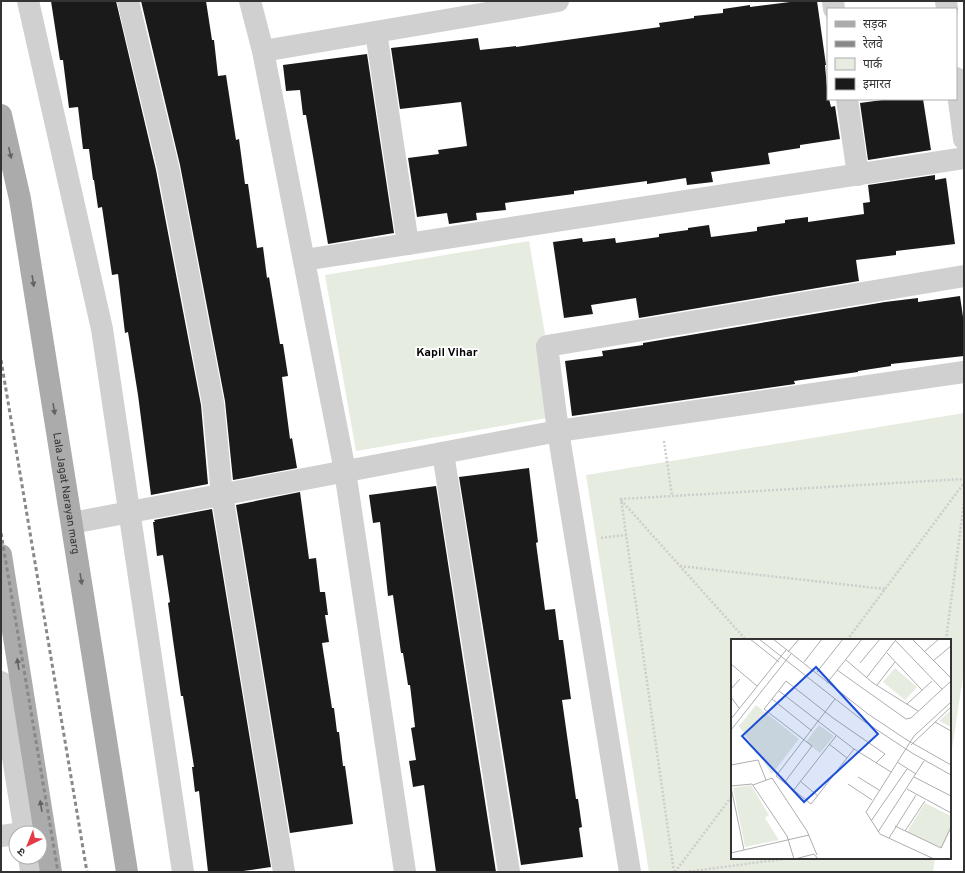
<svg xmlns="http://www.w3.org/2000/svg" width="965" height="873" font-family="Overpass,'Noto Sans Devanagari',sans-serif">
  <style>
    .green { fill: #e6ecdf }
    .building { fill: #1a1a1a }
    .lines { fill: none; stroke-linecap: round; stroke-linejoin: round }
    .path { stroke: #cdcdcd; stroke-width: 2.5; stroke-dasharray: 2 2; stroke-linecap: butt }
    .minor { stroke: #d0d0d0; stroke-width: 22 }
    .major { stroke: #ababab; stroke-width: 22 }
    .rail { stroke: #888; stroke-width: 3; stroke-dasharray: 4 3; stroke-linecap: butt }
    .oneway { fill: #636363 }
    .labels { text-anchor: middle; stroke-width: 4; stroke-linejoin: round; paint-order: stroke }
    .street-label { font-size: 11px; fill: #333; stroke: #fff }
    .neighbourhood-label { font-size: 12px; font-weight: bold; fill: #000; stroke: #fff }
    .inset-road { fill: none; stroke: #adadad; stroke-width: 1 }
    .view { fill: #1d4ed8; fill-opacity: 0.15; stroke: #1d4ed8; stroke-width: 2 }
    .inset-edge { fill: none; stroke: #333; stroke-width: 2 }
  </style>
  <rect width="100%" height="100%" fill="#fff"/>
  <!-- green -->
  <g class="green">
    <polygon points="529,241 559,416 356,451 325,275"/>
    <polygon points="964,413 964,670 950,762 950,640 732,640 732,858 935,858 933,872 649,872 586,475"/>
  </g>
  <!-- building -->
  <g class="building">
    <polygon points="51,1 116,1 156,170 201,405 208,484 151,495 138,395 128,332 125,333 118,274 112,275 102,207 98,208 94,180 93,180 89,149 83,149 78,107 69,108 63,60 60,60"/>
    <polygon points="141,1 206,1 212,40 214,40 218,76 226,75 236,140 239,139 245,184 248,184 257,248 263,247 267,278 269,277 280,344 283,344 288,376 282,377 290,439 292,438 297,468 233,480 225,401 180,165"/>
    <polygon points="798,1 817,1 826,65 825,65 828,99 829,99 831,107 835,106 840,139 800,145 800,148 768,153 770,164 711,172 713,182 687,185 686,178 647,184 647,181 574,191 574,194 505,203 506,210 476,213 477,220 449,224 447,213 417,217 408,158 439,154 438,150 467,146 461,102 400,109 391,48 478,38 480,50 516,46 516,47 660,27 659,23 694,18 694,16 723,13 723,9 750,5 750,7"/>
    <polygon points="367,54 394,233 328,244 306,115 303,115 300,90 286,91 283,65"/>
    <polygon points="890,99 923,99 931,150 868,160 860,103"/>
    <polygon points="935,175 935,180 946,178 955,244 896,251 896,255 856,260 859,281 639,318 636,298 591,305 593,314 564,318 553,242 582,238 583,242 615,238 616,243 659,237 659,234 688,230 688,228 709,225 711,237 757,231 757,227 785,223 785,220 808,217 808,222 864,214 863,203 870,202 868,185"/>
    <polygon points="960,296 964,324 964,356 891,364 891,366 858,371 858,372 794,381 795,384 572,416 565,361 603,356 602,351 643,345 643,343 885,302 918,298 918,302"/>
    <polygon points="529,468 538,542 536,543 545,610 555,609 559,640 563,640 571,699 562,700 576,799 578,799 582,827 579,828 583,857 521,865 459,477"/>
    <polygon points="436,486 496,872 436,872 424,785 413,787 409,761 416,760 411,728 415,727 410,685 408,685 403,653 401,653 393,595 388,596 380,522 373,523 369,495"/>
    <polygon points="300,492 309,559 316,558 320,592 325,592 328,615 325,615 329,642 322,643 332,708 334,708 337,732 339,732 343,766 345,766 353,824 290,833 236,505"/>
    <polygon points="212,509 271,867 236,872 208,872 199,791 195,792 192,767 194,767 183,696 181,696 173,640 168,603 170,602 163,555 157,556 153,522 155,522 154,520"/>
  </g>
  <g class="lines">
    <!-- path -->
    <g class="path">
      <polyline points="664,441 672,496"/>
      <polyline points="621,500 746,640"/>
      <polyline points="601,538 626,535"/>
      <polyline points="680,566 885,589"/>
      <polyline points="847,640 964,483"/>
      <polyline points="946,640 964,502"/>
      <polyline points="674,872 621,499 964,479"/>
      <polyline points="675,872 732,796"/>
      <polyline points="685,872 791,858"/>
    </g>
    <!-- minor -->
    <g class="minor">
      <polyline points="28,1 102,329 183,872"/>
      <polyline points="128,1 168,167 213,403 222,495 284,872"/>
      <polyline points="250,1 263,51 345,471 405,872"/>
      <polyline points="833,1 834,9"/>
      <polyline points="946,1 947,9"/>
      <polyline points="376,32 408,244"/>
      <polyline points="263,51 558,1"/>
      <polyline points="956,78 964,139"/>
      <polyline points="847,99 858,175"/>
      <polyline points="304,260 964,158"/>
      <polyline points="443,453 509,872"/>
      <polyline points="72,523 558,431 964,372"/>
      <polyline points="1,682 25,833"/>
      <polyline points="1,836 16,834"/>
      <polyline points="29,857 31,872"/>
      <polyline points="630,872 558,431 547,346 964,276"/>
    </g>
    <!-- major -->
    <g class="major">
      <path id="s1" d="M1,115L20,199L127,872"/>
      <polyline points="1,555 51,872"/>
    </g>
    <!-- rail -->
    <g class="rail">
      <polyline points="1,360 87,872"/>
      <polyline points="1,533 58,872"/>
    </g>
  </g>
  <!-- one-way arrows -->
  <defs><path id="oneway-solid" d="M-6-.8H1V-3.2L6.5 0L1 3.2V.8H-6Z"/></defs>
  <g class="oneway">
    <use href="#oneway-solid" transform="translate(10 153) rotate(77)"/>
    <use href="#oneway-solid" transform="translate(33 281) rotate(81)"/>
    <use href="#oneway-solid" transform="translate(54 409) rotate(81)"/>
    <use href="#oneway-solid" transform="translate(81 579) rotate(81)"/>
    <use href="#oneway-solid" transform="translate(18 664) rotate(-99)"/>
    <use href="#oneway-solid" transform="translate(41 806) rotate(-99)"/>
  </g>
  <g class="labels">
    <!-- street labels -->
    <g class="street-label">
      <text dy="4" stroke="none"><textPath href="#s1" startOffset="384">Lala Jagat Narayan marg</textPath></text>
    </g>
    <!-- neighbourhood labels -->
    <g class="neighbourhood-label">
      <text x="447" y="356">Kapil Vihar</text>
    </g>
  </g>
  <!-- overview -->
  <g transform="translate(731 639)">
    <rect width="220" height="220" fill="#fff"/>
    <path d="M164,29L186,48L174,61L152,43ZM25,66L68,100L41,135L8,87ZM220,71V88L208,82ZM88,86L103,97L89,114L75,103ZM20,146L38,176L34,179L48,201L14,208L2,149ZM194,164L220,177V190L211,209L176,193Z" fill="#e6ecdf"/>
    <path class="inset-road" d="M19,0L48,23M28,0L131,81L181,114L220,136M42,0L137,75L176,101L220,126M163,0L211,50M181,0L220,39M57,13L68,0M193,13L208,0M156,14L191,51M115,21L142,44L187,72M202,22L220,7M73,23L91,0M129,24L149,0M0,25L26,47M106,31L175,80L180,79L220,42M86,33L112,0M136,38L164,2M96,44L131,0M146,46L164,23M0,50L9,40M48,52L123,110L160,133M0,58L8,69M41,60L33,70L81,107L53,144M104,60L45,137L80,165L123,110M176,65L201,42M0,80L55,11M204,83L220,92M0,91L60,15M81,92L41,60L55,42L102,79L154,115L145,124M98,105L116,119M180,106L220,68M166,123L185,135M0,126L27,121L35,141M127,138L148,151M183,138L220,157M69,142L87,157M117,145L141,161M22,146L41,139L76,192L86,216M0,147L21,145L56,197L63,220M0,148L13,211M176,150L220,174M62,152L105,97M140,182L176,130M164,187L210,209L220,188M174,192L194,162M147,193L193,122M158,199L185,156M0,214L78,196M64,220L83,215L87,220M203,220L149,195L135,173L183,97L220,63"/>
    <path class="view" d="M85,28L147,95L73,163L11,97Z"/>
    <rect width="220" height="220" class="inset-edge"/>
  </g>
  <!-- border -->
  <rect width="965" height="873" fill="none" stroke="#333333" stroke-width="4"/>
  <!-- legend -->
  <rect x="827" y="8" width="130" height="92" fill="#ffffff" stroke="#adadad"/>
  <rect x="835" y="21" width="20" height="6" fill="#ababab" stroke="#adadad"/>
  <text x="863" y="28" font-size="12" fill="#333333">सड़क</text>
  <rect x="835" y="41" width="20" height="6" fill="#888888" stroke="#adadad"/>
  <text x="863" y="48" font-size="12" fill="#333333">रेलवे</text>
  <rect x="835" y="58" width="20" height="12" fill="#e6ecdf" stroke="#adadad"/>
  <text x="863" y="68" font-size="12" fill="#333333">पार्क</text>
  <rect x="835" y="78" width="20" height="12" fill="#1a1a1a" stroke="#adadad"/>
  <text x="863" y="88" font-size="12" fill="#333333">इमारत</text>
  <!-- north arrow -->
  <g transform="translate(28 845) rotate(223)"><circle r="19" fill="#ffffff" stroke="#adadad"/>
  <path d="M0-3L7 15L0 10L-7 15Z" fill="#e63946"/>
  <text y="-6" font-size="11" font-weight="bold" text-anchor="middle" fill="#333333">उ</text>
  </g>
</svg>
